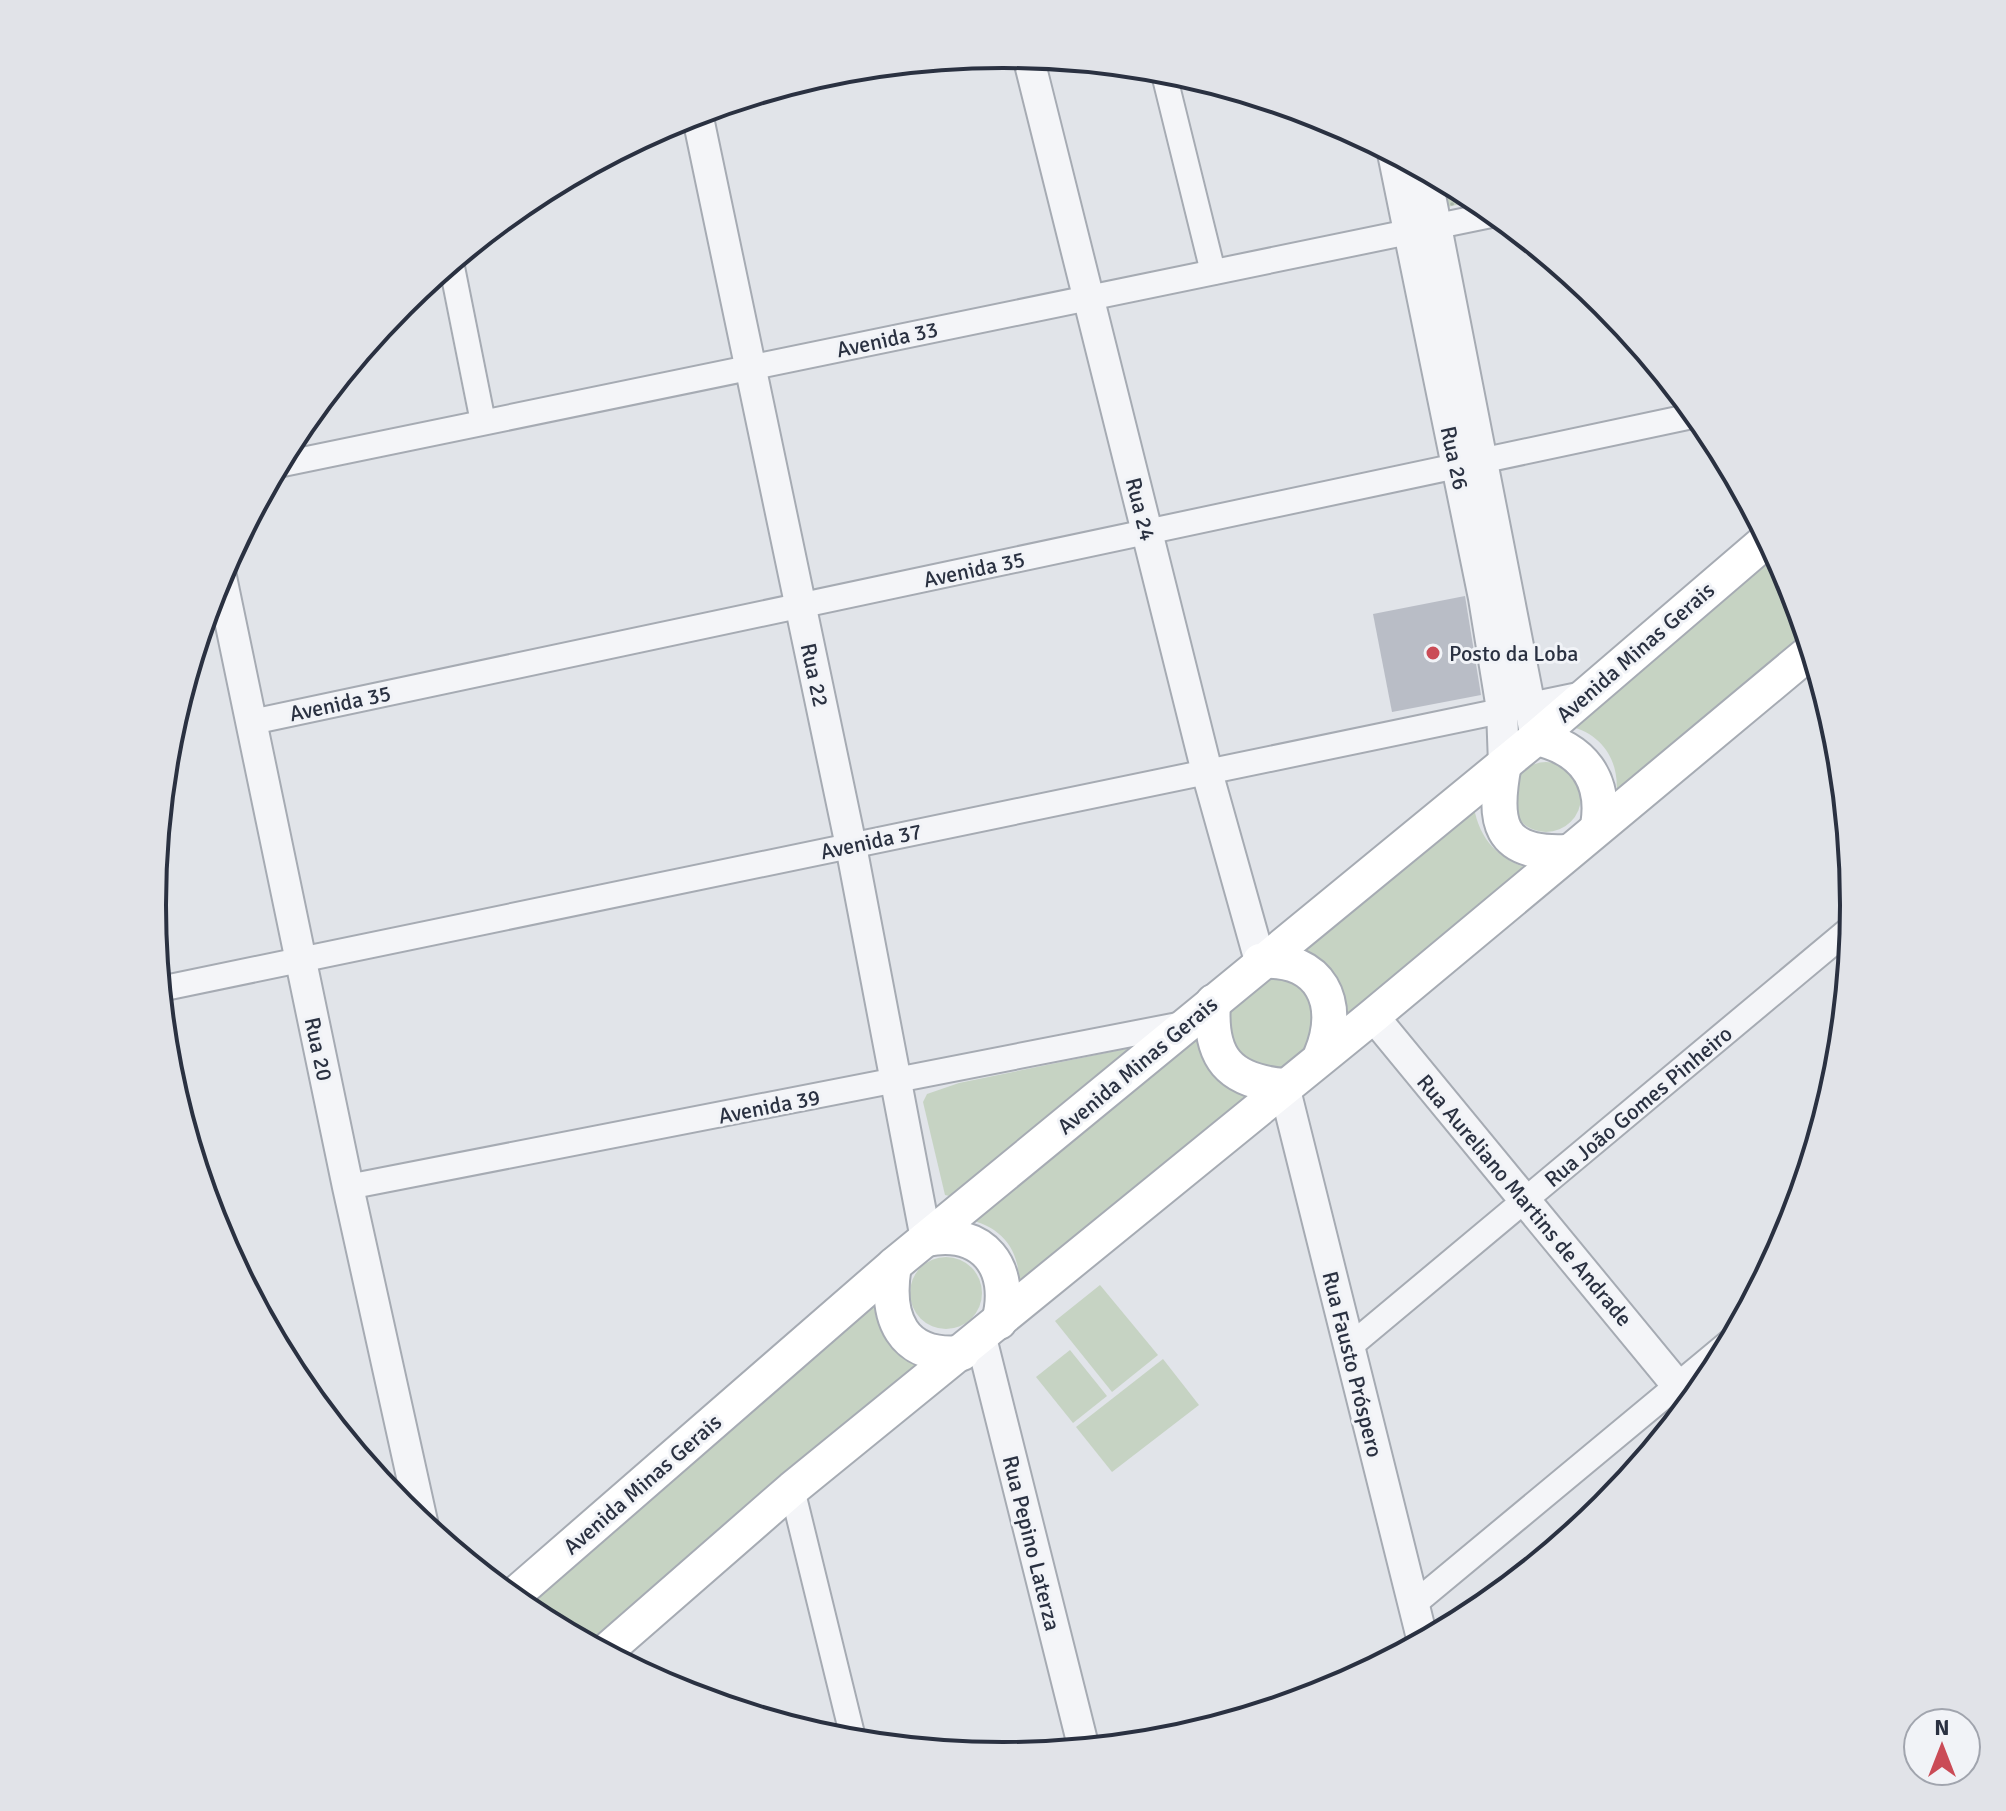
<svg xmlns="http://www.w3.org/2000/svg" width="2006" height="1811" font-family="Signika,sans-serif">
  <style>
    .grass { fill: url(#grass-dots) }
    .park { fill: #c6d3c3 }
    .building { fill: #b9bdc6 }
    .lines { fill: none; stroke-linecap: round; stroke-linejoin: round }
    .minor-casing { stroke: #a6abb3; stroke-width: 28 }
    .tertiary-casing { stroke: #a6abb3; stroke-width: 34 }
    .secondary-casing { stroke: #a6abb3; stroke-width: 38 }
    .minor { stroke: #f4f5f8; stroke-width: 24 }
    .tertiary { stroke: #f4f5f8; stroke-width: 30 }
    .secondary { stroke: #fff; stroke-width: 34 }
    .poi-dot { fill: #ca4b56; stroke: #f1f3f7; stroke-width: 3 }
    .labels { text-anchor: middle; stroke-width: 6; stroke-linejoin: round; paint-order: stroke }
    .street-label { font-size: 22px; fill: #2a3141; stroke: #f1f3f7 }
    .poi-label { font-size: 22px; fill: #2a3141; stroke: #f1f3f7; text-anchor: start }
    .rim { fill: none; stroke: #2a3141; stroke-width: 4 }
  </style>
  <defs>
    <pattern id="grass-dots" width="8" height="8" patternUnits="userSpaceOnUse" patternTransform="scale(2)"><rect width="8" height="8" fill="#c6d3c3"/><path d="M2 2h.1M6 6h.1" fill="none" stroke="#aab6a9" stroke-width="1.8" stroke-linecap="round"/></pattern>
  </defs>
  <rect width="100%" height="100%" fill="#e1e4e9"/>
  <!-- grass -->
  <polygon class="grass" points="1442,179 1476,198 1480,200 1447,207"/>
  <!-- park -->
  <g class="park">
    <path d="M1774,551L1790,580L1807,638L1616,797C1621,760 1601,732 1565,725Z"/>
    <circle cx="1546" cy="797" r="35"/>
    <path d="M1473,801C1477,836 1496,859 1530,869L1337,1027L1285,955Z"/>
    <polygon points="1275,974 1309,986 1318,1043 1284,1071 1265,1073 1223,1042 1230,1002"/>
    <path d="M1201,1024L1258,1093L1018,1290C1023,1253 1003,1226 966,1219Z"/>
    <polygon points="1135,1047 954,1197 945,1195 923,1102 927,1094 959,1083"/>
    <circle cx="946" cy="1293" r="36"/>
    <polygon points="1100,1285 1158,1355 1112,1392 1055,1321"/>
    <path d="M872,1296C877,1339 894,1346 929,1364L589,1645L530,1613L509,1596Z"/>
    <polygon points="1070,1350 1107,1396 1073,1423 1036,1377"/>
    <polygon points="1163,1359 1199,1405 1112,1472 1076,1427"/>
  </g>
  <!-- building -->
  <polygon class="building" points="1465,596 1481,695 1392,712 1373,614"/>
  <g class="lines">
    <!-- minor casing -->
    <g class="minor-casing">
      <g id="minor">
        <polyline points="1163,70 1213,272"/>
        <polyline points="451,262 483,422"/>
        <polyline points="278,465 1496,214"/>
        <polyline points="252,722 1697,415"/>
        <polyline points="160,989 1583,694"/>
        <polyline points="348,1187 1183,1024"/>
        <polyline points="1349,1347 1852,927"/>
        <polyline points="792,1489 854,1742"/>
        <polyline points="1414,1604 1732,1340"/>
      </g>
    </g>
    <!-- tertiary casing -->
    <g class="tertiary-casing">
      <g id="tertiary">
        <polyline points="1028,56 1207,772 1260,961"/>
        <polyline points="697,113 851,846 926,1239"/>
        <polyline points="1393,153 1484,598 1502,709 1504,764"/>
        <polyline points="1425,170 1536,738"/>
        <polyline points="220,572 348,1187 423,1526"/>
        <polyline points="1373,1016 1691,1402"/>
        <polyline points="1284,1086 1423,1642"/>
        <polyline points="981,1338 1084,1749"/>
      </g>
    </g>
    <!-- secondary casing -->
    <g class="secondary-casing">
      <g id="secondary">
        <path d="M1536,738C1582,748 1606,779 1598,826"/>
        <path d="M1504,764C1493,821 1497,855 1566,852"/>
        <path d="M1260,961C1321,957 1343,1003 1321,1055"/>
        <path d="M1213,1002C1209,1058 1229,1081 1284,1086"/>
        <path d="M926,1239C983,1228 1014,1267 999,1322"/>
        <path d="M894,1265C885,1317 901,1359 962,1353"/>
        <polyline points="511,1598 894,1265 1536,738 1768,539"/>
        <polyline points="604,1653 792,1489 1373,1016 1811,651"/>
      </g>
    </g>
    <!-- minor -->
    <use href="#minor" class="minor"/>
    <!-- tertiary -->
    <use href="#tertiary" class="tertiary"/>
    <!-- secondary -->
    <use href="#secondary" class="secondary"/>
  </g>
  <!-- markers -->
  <circle class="poi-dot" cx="1433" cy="653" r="8"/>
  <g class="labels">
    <!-- street labels -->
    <g class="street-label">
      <text transform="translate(887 339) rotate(-12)" y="8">Avenida 33</text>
      <text transform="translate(1455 458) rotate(78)" y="8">Rua 26</text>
      <text transform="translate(1141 509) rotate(76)" y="8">Rua 24</text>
      <text transform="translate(974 569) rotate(-12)" y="8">Avenida 35</text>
      <text transform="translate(1635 652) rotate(-41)" y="8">Avenida Minas Gerais</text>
      <text transform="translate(815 675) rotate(78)" y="8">Rua 22</text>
      <text transform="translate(340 703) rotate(-12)" y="8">Avenida 35</text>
      <text transform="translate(871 841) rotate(-12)" y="8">Avenida 37</text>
      <text transform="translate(319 1049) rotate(78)" y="8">Rua 20</text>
      <text transform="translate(1137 1065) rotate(-40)" y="8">Avenida Minas Gerais</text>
      <text transform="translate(769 1106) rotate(-11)" y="8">Avenida 39</text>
      <text transform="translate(1638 1106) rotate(-40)" y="8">Rua João Gomes Pinheiro</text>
      <text transform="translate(1525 1200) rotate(50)" y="8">Rua Aureliano Martins de Andrade</text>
      <text transform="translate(1353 1364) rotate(76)" y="8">Rua Fausto Próspero</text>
      <text transform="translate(642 1484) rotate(-41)" y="8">Avenida Minas Gerais</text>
      <text transform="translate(1032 1543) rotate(76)" y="8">Rua Pepino Laterza</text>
    </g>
    <!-- poi labels -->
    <g class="poi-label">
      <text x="1449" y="661">Posto da Loba</text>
    </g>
  </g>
  <!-- crop -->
  <path d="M0 0H2006V1811H0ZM166 905a837 837 0 1 1 1674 0a837 837 0 1 1-1674 0Z" fill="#e1e3e8" fill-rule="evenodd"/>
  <path class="rim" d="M166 905a837 837 0 1 1 1674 0a837 837 0 1 1-1674 0Z"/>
  <!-- north arrow -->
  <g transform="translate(1942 1747)"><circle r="38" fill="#f1f3f7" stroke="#a1a5ae" stroke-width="2"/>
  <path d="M0-6L14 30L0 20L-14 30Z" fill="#ca4b56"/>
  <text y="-12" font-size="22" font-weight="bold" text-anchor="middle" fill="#2a3141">N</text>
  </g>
</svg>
